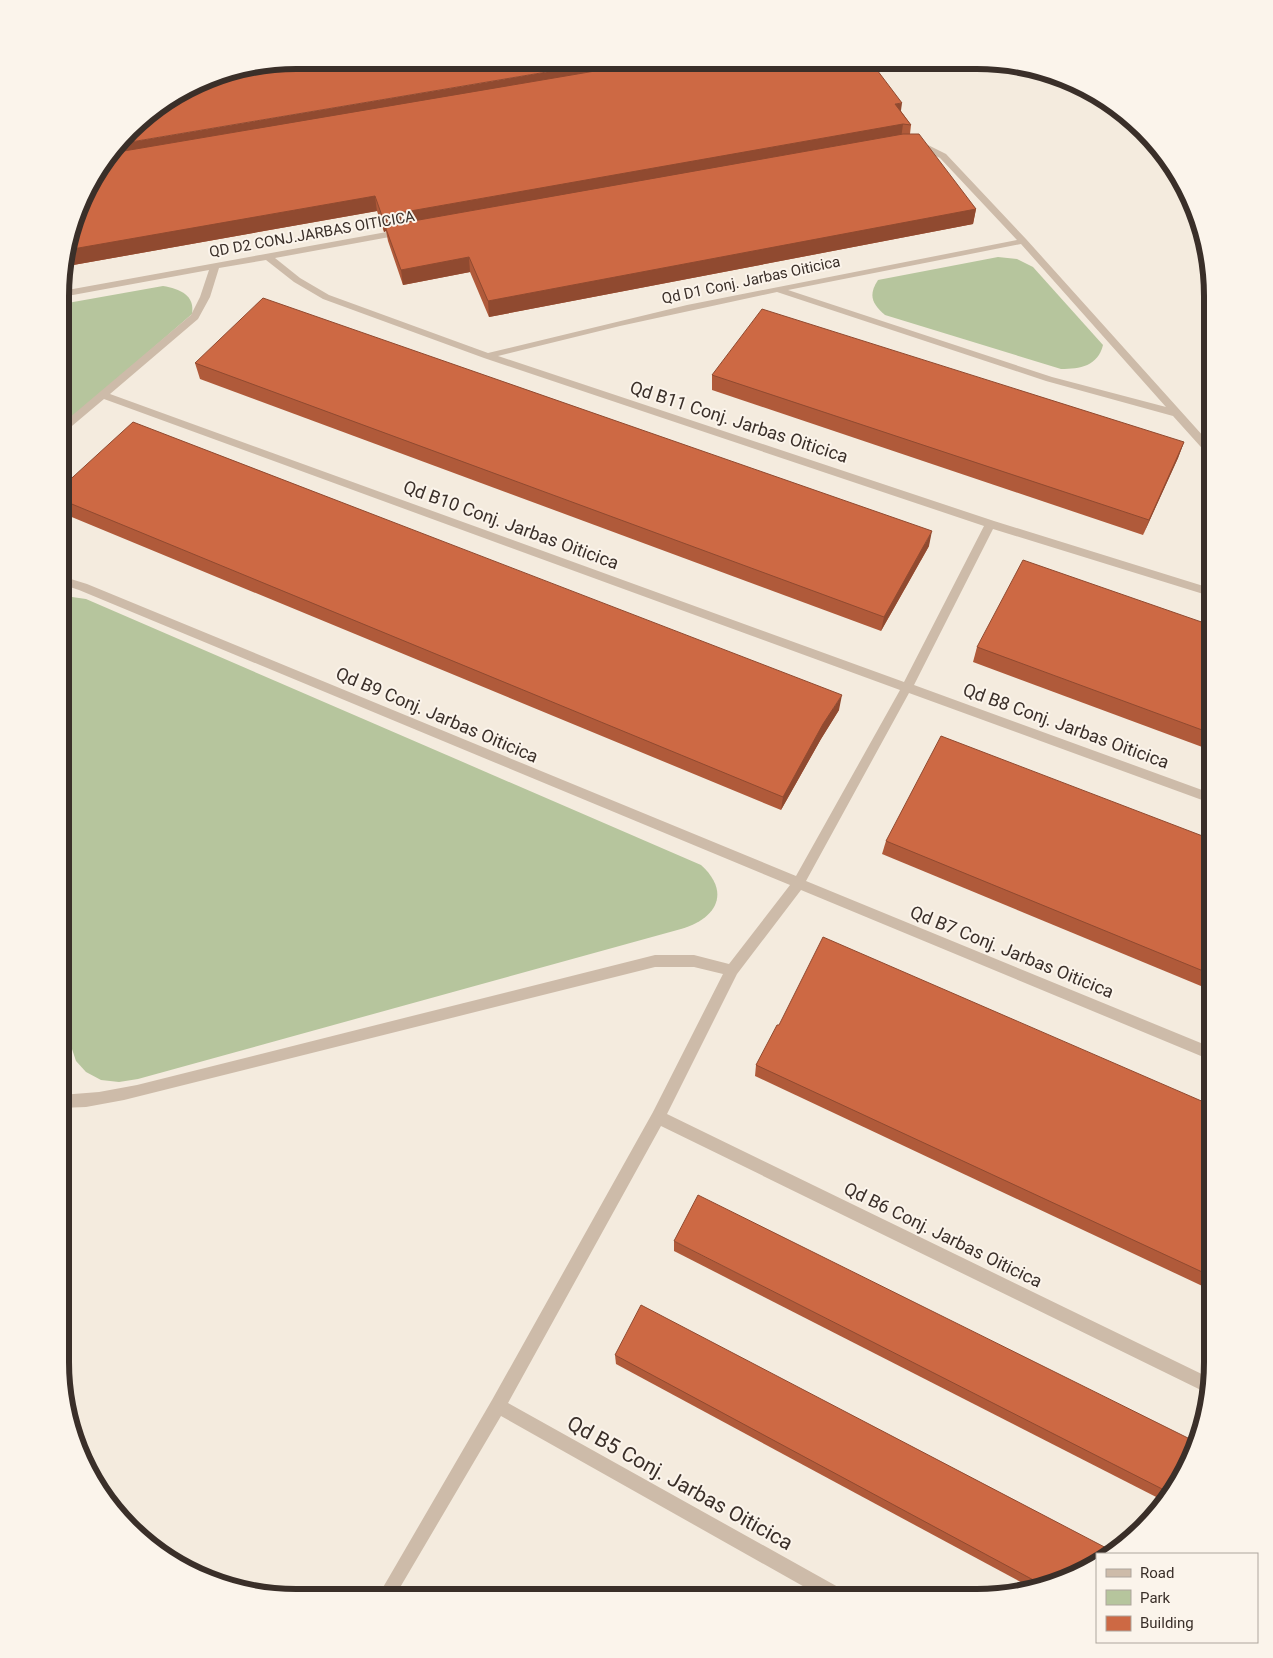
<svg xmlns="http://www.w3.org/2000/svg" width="1273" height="1658" font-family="Roboto,sans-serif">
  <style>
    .green { fill: #b6c59d }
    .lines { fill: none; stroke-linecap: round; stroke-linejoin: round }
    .street { fill: #cdbba9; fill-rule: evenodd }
    .wall { fill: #b05a3a }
    .shaded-wall { fill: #904a30 }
    .building { fill: #cd6944; stroke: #904a30 }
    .labels { text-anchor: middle; stroke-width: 4; stroke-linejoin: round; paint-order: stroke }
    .far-street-label { font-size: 15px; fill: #3a2f29; stroke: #fbf4eb }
    .street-label { font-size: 18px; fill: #3a2f29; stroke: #fbf4eb }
    .near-street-label { font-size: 21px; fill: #3a2f29; stroke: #fbf4eb }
    .rim { fill: none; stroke: #3a2f29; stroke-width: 6 }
  </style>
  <rect width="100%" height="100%" fill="#f4ebde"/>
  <!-- green -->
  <g class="green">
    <path d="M998,257L1017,259L1033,267L1103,345C1098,366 1080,369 1061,369L885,315C872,304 868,295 878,280Z"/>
    <path d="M163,286C180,289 195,295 192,314L62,427V304Z"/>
    <path d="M72,597L86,599L701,865C731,892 717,919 681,929L138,1079L119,1082L101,1080L86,1072L76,1061L71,1046L61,958V599Z"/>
  </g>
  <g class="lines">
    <!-- street -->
    <path class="street" d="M915,142L926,144L946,154L1026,239L1213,447V457L1209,456L1173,416L1046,381L777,292L620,326L498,356L994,521L1213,589V597L993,529L914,685L1213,794V804L909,693L806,881L1213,1048V1061L801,890L737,974L667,1114L1212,1379L1209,1394L661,1126L508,1403L847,1592L849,1598H824L501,1416L395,1596H378L492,1400L653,1112L723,974L694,967H655L124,1100L86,1107L60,1108L61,1095L99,1092L137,1085L655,955H694L729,964L790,885L79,590L61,584V576L87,584L796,876L900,690L104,399L66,431L62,432V424L191,315L200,297L209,270L62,297V291L403,229L408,232L406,234L275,258L300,278L329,295L488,353L687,305L1017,240L940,158L921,148L912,147L911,145ZM1021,244L1166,407L1052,377L788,290ZM266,260L294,282L323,299L484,358L984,526L904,682L110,394L198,319L210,297L219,268Z"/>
  </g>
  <!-- wall -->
  <g class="wall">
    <polygon points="901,111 911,125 910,134 976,209 973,224 489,317 470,272 403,285 388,241 386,231 384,232 377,211 62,267 62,265 91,178"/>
    <polygon points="195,363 929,546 881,631 200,379"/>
    <polygon points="712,375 1184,442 1178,458 1143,535 712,390"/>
    <polygon points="62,487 839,710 821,739 781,810 62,513"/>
    <polygon points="1213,626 1213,751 973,662 977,647"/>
    <polygon points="1213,840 1213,991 882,854 886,841"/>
    <polygon points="756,1065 1213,1106 1213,1291 755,1076"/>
    <polygon points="674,1241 1173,1493 1166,1502 674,1251"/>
    <polygon points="615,1355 1082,1574 1028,1586 616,1364"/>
  </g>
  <!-- shaded-wall -->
  <g class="shaded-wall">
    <polygon points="612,61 700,61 104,163 119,144"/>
    <polygon points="902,103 900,118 895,104"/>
    <polygon points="903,124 901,139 385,226 386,231 384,232 382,216"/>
    <polygon points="375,196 377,211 62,267 62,265 67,250"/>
    <polygon points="976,209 973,224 489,317 488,301"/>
    <polygon points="469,257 470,272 403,285 401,270"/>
    <polygon points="1184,442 1178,458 1143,535 1149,520"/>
    <polygon points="932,531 929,546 881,631 884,617"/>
    <polygon points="842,695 839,710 821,739 781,810 783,797 823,724"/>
  </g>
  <!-- building -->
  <g class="building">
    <polygon points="296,60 612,61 119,144 141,118 220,73"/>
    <polygon points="654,61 871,62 902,103 895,104 911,125 903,124 382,216 375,196 67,250 91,178 112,153"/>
    <polygon points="903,134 919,134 976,209 488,301 469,257 401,270 385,226"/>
    <polygon points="263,298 932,531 884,617 195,363"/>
    <polygon points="762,309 1184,442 1149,520 712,375"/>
    <polygon points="133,422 842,695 823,724 783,797 62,500 62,487"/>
    <polygon points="1023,560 1213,626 1213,734 977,647"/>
    <polygon points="941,736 1213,840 1213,975 886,841"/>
    <polygon points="823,937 1213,1106 1213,1277 756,1065 777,1025 779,1025"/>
    <polygon points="698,1195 1198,1443 1173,1493 1172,1494 674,1241"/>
    <polygon points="641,1305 1114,1552 1111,1554 1097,1554 1097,1563 1082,1574 1039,1583 615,1355"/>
  </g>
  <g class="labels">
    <!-- far-street labels -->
    <g class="far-street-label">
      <text transform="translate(312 234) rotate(-10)" y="5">QD D2 CONJ.JARBAS OITICICA</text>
      <text transform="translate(751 280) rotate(-12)" y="5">Qd D1 Conj. Jarbas Oiticica</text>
    </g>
    <!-- street labels -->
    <g class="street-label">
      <text transform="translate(739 422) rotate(18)" y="6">Qd B11 Conj. Jarbas Oiticica</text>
      <text transform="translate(511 525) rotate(20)" y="6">Qd B10 Conj. Jarbas Oiticica</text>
      <text transform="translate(437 715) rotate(23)" y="6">Qd B9 Conj. Jarbas Oiticica</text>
      <text transform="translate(1066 726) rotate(20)" y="6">Qd B8 Conj. Jarbas Oiticica</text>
      <text transform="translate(1012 952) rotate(22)" y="6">Qd B7 Conj. Jarbas Oiticica</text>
      <text transform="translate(943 1235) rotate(26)" y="6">Qd B6 Conj. Jarbas Oiticica</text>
    </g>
    <!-- near-street labels -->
    <g class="near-street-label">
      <text transform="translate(680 1483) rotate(29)" y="7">Qd B5 Conj. Jarbas Oiticica</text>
    </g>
  </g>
  <!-- crop -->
  <path d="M0 0H1273V1658H0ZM296 69H977A227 227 0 0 1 1204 296V1362A227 227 0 0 1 977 1589H296A227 227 0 0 1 69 1362V296A227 227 0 0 1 296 69Z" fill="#fbf4eb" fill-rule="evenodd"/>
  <path class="rim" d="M296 69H977A227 227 0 0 1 1204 296V1362A227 227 0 0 1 977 1589H296A227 227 0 0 1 69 1362V296A227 227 0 0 1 296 69Z"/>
  <!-- legend -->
  <rect x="1096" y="1553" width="162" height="90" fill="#fbf4eb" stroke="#aea59d"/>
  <rect x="1106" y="1569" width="25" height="8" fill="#cdbba9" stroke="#aea59d"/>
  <text x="1140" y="1578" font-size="15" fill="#3a2f29">Road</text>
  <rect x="1106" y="1590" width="25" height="15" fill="#b6c59d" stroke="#aea59d"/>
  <text x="1140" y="1603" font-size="15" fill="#3a2f29">Park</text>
  <rect x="1106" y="1616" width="25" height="15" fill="#cd6944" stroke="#aea59d"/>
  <text x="1140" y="1628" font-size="15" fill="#3a2f29">Building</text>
</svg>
